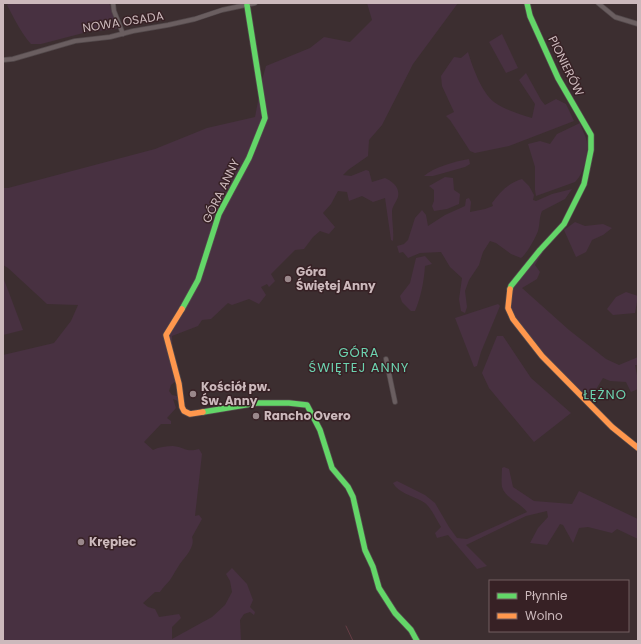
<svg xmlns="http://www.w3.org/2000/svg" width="641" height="644" font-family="Poppins,sans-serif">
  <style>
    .green { fill: #483141 }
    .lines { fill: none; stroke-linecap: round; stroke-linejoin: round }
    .stream { stroke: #663d45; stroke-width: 1 }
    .street-casing { stroke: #544a4c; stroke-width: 5.5 }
    .fast-casing { stroke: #544a4c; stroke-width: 7 }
    .slow-casing { stroke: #544a4c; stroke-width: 7 }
    .street { stroke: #6a5e60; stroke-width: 4 }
    .fast { stroke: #63d668; stroke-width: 5.5 }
    .slow { stroke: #ff974d; stroke-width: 5.5 }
    .poi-dot { fill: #9a888b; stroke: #372125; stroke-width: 1.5 }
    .labels { text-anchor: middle; stroke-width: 3; stroke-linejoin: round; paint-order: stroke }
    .street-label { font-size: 12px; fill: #ccb9bc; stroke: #372125 }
    .poi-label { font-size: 12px; font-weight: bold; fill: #ccb9bc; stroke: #372125; text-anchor: start }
    .neighbourhood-label { font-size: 13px; letter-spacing: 1px; fill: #6cd3b0; stroke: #372125 }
  </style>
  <rect width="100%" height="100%" fill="#3c2e30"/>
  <!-- green -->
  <g class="green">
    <path d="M10,3H109L115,20L117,29L87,32L41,44H31C21,33 14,18 7,5Z"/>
    <path d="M367,3H458L413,64L382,125L369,140L368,156L348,170L343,175L351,176L366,170L369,171L372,182L385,178C393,182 400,187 398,197C396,203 392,206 392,212C392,222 394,231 393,241L391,240L385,198L373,202L362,196L349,201L347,192L338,191L331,204L323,213L335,227L329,234L320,231L313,237L304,249L295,250L271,274L275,281L269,287L267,284L261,287L266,295L259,304L249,299L232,305L228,303L211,319L202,320L198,326L172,336L173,355L176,381L171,385L169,391L172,395L177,396L178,401L173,399L176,408L167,418L171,421V424H161L144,442L153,450C159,447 166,446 173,446C185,447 186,453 199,449L202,454L195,516L199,515L202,519L192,537C196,548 183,558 178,567C175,571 173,576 170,580C166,585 163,587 160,592H155L143,603L148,607L155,609L159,617L179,614L181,618L172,627V639L212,617L225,605L232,592L230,581L226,574L232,568L247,584L253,600L250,607L255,612L254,615L250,612L244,614L240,620L241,641H3V355L54,343L71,321L78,305L47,304L8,268L3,265V188H8L155,149L207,128L255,117L262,80L266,66L310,48L324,37L350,42L372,20Z"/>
    <polygon points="502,34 518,68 506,73 489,42"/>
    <path d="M468,52C472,66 482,93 494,102C505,110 519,114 532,118L535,104L519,80L526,73L541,100L545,105L556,99L566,104L574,121L509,146L475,153L470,151L450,120L446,116L454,112L442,86L441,76L454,57L461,58Z"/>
    <path d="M580,123C582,130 587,138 587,144C588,156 583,175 575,182L536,196L535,190V167L528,144L540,141L550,144L557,134Z"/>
    <path d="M469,159L470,164L465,167L433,176H424C434,167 456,161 469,159Z"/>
    <polygon points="445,177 453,178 454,190 460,194 459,204 447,209 434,211 432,206 434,201 434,190 429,186"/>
    <path d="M522,179L529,186L534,195L533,200L536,201L552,194L572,189L565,199L542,211C539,218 540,224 538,231C536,237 526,255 521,258L511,254L496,243L490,241L483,252L479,265L469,280L465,291L467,307L465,313L461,311L459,299L462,278L450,267L441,252L420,253L408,258L403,252L399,253L397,246L404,244L408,240L415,218L422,210L426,215L428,226L445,215L465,206L466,199L469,198L471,202L470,212L485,209L493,206L492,203C500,192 508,183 522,179Z"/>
    <polygon points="575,222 585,226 603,224 612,228 603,235 592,240 586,252 576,257 564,230"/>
    <polygon points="546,247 535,265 540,272 537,279 522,288 569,330 606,359 619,365 638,357 638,365 635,365 638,380 638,389 631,392 626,382 610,381 603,378 590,399 587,399 548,360 514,317 510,306 512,288"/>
    <path d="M425,256L432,264L425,266C424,281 421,297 415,311H411L402,302L400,296L410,283L416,258Z"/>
    <polygon points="3,277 23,330 3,335"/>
    <polygon points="626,292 638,296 635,313 613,315 607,309 616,297"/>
    <polygon points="498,304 500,306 481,352 477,366 474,367 455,318"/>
    <polygon points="497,336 503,336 531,378 571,413 534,442 489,388 482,373"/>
    <path d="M504,467L509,469L513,487L534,501L572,504L579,491L638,519V539L617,529L612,533L588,527L579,528L573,543L563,525L560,524L547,545L530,543L538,528L548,517L547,511L526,516L466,545L487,566L477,569L448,535L437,538L435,533L441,527C436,519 432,509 425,503C415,496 399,494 393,483L397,481L425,495L435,503L449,527L457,538L467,539L527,512C520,502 506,499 502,487C501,481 502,474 502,468Z"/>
  </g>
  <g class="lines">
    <!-- stream -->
    <polyline class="stream" points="346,626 353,641"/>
    <!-- street casing -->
    <g class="street-casing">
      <g id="street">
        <polyline points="113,3 114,11 123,34"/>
        <polyline points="598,3 615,17 638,24"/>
        <polyline points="3,60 13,59 75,41 110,37 133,31 168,25 195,19 222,10 255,3"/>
        <polyline points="386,359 395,402"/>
      </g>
    </g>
    <!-- fast casing -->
    <g class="fast-casing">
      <g id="fast">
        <polyline points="510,289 511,286 540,250 564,224 584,184 591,150 591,135 558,78 530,16 527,3"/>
        <polyline points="182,309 198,280 219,214 249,158 265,118 247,5"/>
        <polyline points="203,412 257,403 289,403 307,405 320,430 332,468 348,487 353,497 365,550 373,567 379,588 395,613 411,630 417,641"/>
      </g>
    </g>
    <!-- slow casing -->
    <g class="slow-casing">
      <g id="slow">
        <polyline points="510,289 508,308 513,319 542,356 612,427 638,448"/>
        <polyline points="182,309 166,335 179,384 182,407 184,411 190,414 203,412"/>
      </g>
    </g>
    <!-- street -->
    <use href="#street" class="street"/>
    <!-- fast -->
    <use href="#fast" class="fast"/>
    <!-- slow -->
    <use href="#slow" class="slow"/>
  </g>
  <!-- markers -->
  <g class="poi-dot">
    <circle cx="288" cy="279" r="4"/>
    <circle cx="193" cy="394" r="4"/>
    <circle cx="256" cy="416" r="4"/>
    <circle cx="81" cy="542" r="4"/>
  </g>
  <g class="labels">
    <!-- street labels -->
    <g class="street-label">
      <text transform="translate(123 22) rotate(-9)" y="4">NOWA OSADA</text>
      <text transform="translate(566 66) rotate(64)" y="4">PIONIERÓW</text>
      <text transform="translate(221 191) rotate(-64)" y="4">GÓRA ANNY</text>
    </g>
    <!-- poi labels -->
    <g class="poi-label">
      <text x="296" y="276">Góra<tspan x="296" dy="14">Świętej Anny</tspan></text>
      <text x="201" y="391">Kościół pw.<tspan x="201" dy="14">Św. Anny</tspan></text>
      <text x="264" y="420">Rancho Overo</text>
      <text x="89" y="546">Krępiec</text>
    </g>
    <!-- neighbourhood labels -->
    <g class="neighbourhood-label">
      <text x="359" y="357">GÓRA<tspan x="359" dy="15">ŚWIĘTEJ ANNY</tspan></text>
      <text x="605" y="399">ŁĘŻNO</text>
    </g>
  </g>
  <!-- border -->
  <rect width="641" height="644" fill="none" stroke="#ccb9bc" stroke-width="8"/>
  <!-- legend -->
  <rect x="489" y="580" width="140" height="52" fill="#372125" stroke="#735e61"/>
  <rect x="497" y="593" width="20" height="6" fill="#63d668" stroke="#735e61"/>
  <text x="525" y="600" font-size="12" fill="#ccb9bc">Płynnie</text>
  <rect x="497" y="613" width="20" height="6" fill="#ff974d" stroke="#735e61"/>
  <text x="525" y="620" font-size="12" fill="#ccb9bc">Wolno</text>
</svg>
